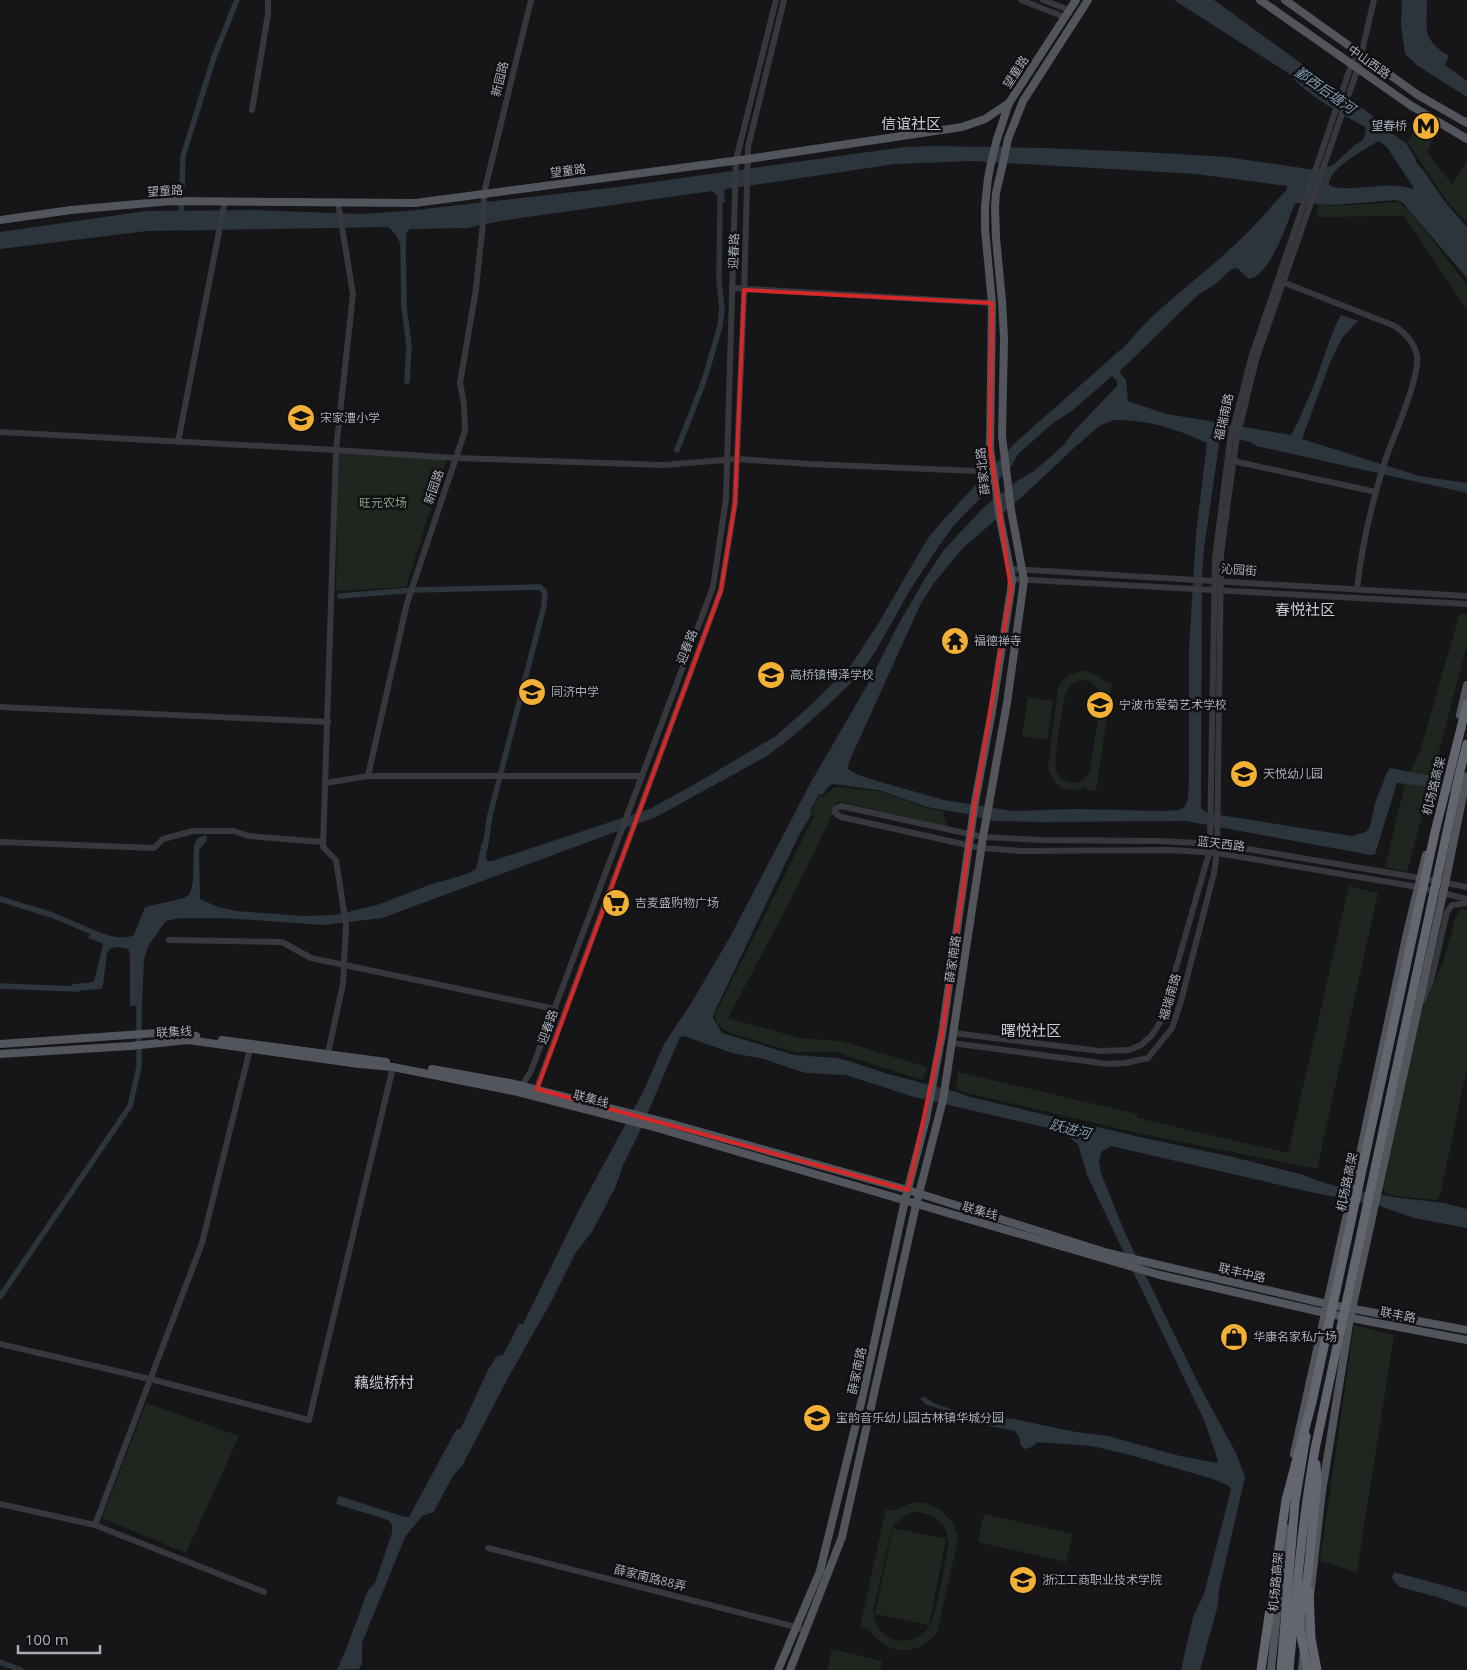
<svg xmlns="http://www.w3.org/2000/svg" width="1467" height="1670" font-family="'Open Sans','Noto Sans SC',sans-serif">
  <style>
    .green { fill: #1e261f; fill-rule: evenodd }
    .water { fill: #2c353c; fill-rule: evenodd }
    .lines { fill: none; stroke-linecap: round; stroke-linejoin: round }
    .canal { stroke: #2c353c; stroke-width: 5.5 }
    .minor { stroke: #37383d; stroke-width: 6 }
    .major { stroke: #53555c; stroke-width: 8 }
    .highway { stroke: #63666e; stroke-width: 9 }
    .major-bridge { stroke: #53555c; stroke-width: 8 }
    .highway-bridge { stroke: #63666e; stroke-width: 9 }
    .marked { fill: none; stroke: #d62828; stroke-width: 4; stroke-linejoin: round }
    .labels { text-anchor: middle; stroke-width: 5; stroke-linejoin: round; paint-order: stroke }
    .street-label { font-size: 12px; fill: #a8adb8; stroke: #111113 }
    .poi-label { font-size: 12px; fill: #a8adb8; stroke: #111113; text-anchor: start }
    .park-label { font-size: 12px; fill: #7fa381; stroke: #111113 }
    .water-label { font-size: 14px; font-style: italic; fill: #7f9bb3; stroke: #111113 }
    .quarter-label { font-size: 15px; fill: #c9ccd4; stroke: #111113 }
  </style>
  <rect width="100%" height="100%" fill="#161618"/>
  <!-- green -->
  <g class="green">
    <polygon points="1419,125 1435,135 1427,152 1452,184 1467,161 1467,223 1449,204 1407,142"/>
    <polygon points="1399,202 1417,220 1467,285 1467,310 1404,216 1316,217 1318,204 1333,206"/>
    <polygon points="338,452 446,460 406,587 336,591"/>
    <polygon points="1460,613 1467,615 1467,645 1407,872 1385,867 1405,784 1420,751"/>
    <path d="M1085,671C1098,673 1102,683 1112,683L1096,791L1086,790V787C1068,795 1052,787 1048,767L1058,688C1064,677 1072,672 1085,671ZM1081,680C1093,681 1100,687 1101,699L1090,771C1084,785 1064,788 1057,773C1052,762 1063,706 1066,692L1073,683Z"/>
    <polygon points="1028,697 1053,701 1047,740 1022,736"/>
    <path d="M834,787L879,791L927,808L943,811L947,827L838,801C805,875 766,946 728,1018L800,1038L842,1041L927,1067L923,1080L872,1064L836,1052H794L730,1033L717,1025L715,1014L814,816L811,811L819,796L823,797Z"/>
    <polygon points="1349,886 1378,893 1317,1169 1142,1134 962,1092 956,1088 958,1072 1137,1114 1137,1118 1288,1153"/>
    <polygon points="1461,909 1467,910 1467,1068 1440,1196 1437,1200 1387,1195 1382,1185 1418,1020 1443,962 1456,916"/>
    <polygon points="1354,1325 1394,1335 1357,1572 1320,1561"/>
    <polygon points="146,1403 239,1436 186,1553 102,1518"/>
    <path d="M920,1502L929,1504L941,1510L953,1523L957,1536V1544L937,1632C920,1657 884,1656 869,1629L860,1627L886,1509L895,1511L911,1503ZM917,1512C935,1514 950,1526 948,1546C945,1563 937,1616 928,1628C920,1640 903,1644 890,1638C879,1632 874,1622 873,1610L892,1528C899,1519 906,1513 917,1512Z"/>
    <polygon points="984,1514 1073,1534 1066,1562 978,1542"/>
    <polygon points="893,1528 946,1539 929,1625 875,1614"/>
    <polygon points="832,1649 882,1661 880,1670 827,1670"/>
  </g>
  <!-- water -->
  <g class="water">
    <path d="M1174,0H1214L1369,113L1389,130L1391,138L1404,149L1423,170L1445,202L1467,227V278L1402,202L1396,200L1333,205L1297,203L1294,205C1287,224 1270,276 1249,279L1237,268L1232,269L1214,285L1199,294L1121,370L1120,373L1126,380L1128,401L1133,403L1167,414L1291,435L1298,422L1314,385L1335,326L1341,315L1358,321L1342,338L1329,365L1302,439L1419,476L1467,483V493L1256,446L1250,442L1226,436L1220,438L1204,549L1202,575L1201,808L1207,813L1352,836L1366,832L1370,827L1375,803L1387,772L1390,768L1467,783V797L1425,786L1397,783L1375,854L1371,855L1186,821L1045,822L993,821L967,814L927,807L879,790L833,784L829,786L822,795L819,794L810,811L812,814L799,835L714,1013L713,1018L722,1033L794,1055L837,1058L849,1061L888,1074L957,1092L970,1097L1144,1138L1233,1157L1304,1175L1315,1180L1340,1187L1393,1197L1444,1203L1467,1209V1228L1414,1218L1380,1206L1315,1193L1111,1146L1102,1151L1099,1161L1101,1173L1125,1233L1199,1385L1236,1453L1245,1477L1219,1590L1218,1605L1200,1670H1181L1193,1617L1204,1594L1231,1490L1229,1486L1213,1479L1130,1455L1092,1446L1037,1442L1032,1447L1024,1449L1020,1444V1439L1015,1431L980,1424V1420L944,1414L943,1410L925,1404L920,1398L925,1397L935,1404L971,1415L1014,1419L1076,1432L1108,1436L1180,1456L1217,1463L1218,1460L1204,1420L1087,1175L1078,1144L1067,1136L1048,1128L914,1097L846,1075L806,1073L796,1070L764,1059L732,1053L684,1036L680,1037L640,1131L623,1165L616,1186L592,1232L576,1252L551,1302L509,1376L462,1466L454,1474L433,1513H429L422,1516L405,1537L362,1643V1663L359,1669L337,1670L347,1647L368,1590L375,1583L392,1533V1525L388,1520L336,1504L339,1496L405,1517H409L456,1430L461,1428L489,1368L497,1356L503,1355L519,1324H523L580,1208L644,1090L664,1044L692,1002L730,937L810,784L869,682L898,625L926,577L943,551L983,508L1017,481L1034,471L1064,445L1074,431L1117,386V381L1112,376L1073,410L1053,423L1018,454L1011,467L955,524L941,543L910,590L877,649L864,668L847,687L826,707L792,737L767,756L656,817L382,918L323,925L224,918H180L166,921L148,946L144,959L142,1005L130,1006V954L128,949L119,947L111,948L107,953L103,985L101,989L70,991L72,984L88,983L94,981L103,946L102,943L88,938L93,930C107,935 120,941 134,935L145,907L184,898L190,894L193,880L194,844L198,838L206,835L207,840L199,850L200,899L218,907L237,911L303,916L335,915L377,905L429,885L467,874L476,869L482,842H488L486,856L487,861H492L650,809L695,784L776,736L814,702L851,665L878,624L928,538L944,519L1015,443L1126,345C1153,311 1188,287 1220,258C1245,237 1266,213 1287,189V186L1196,174L972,161L895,164L726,189L724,191L725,202L718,204V197L712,191L500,221L468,228L410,229L406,233V246H400C400,238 394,232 388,227L147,231L0,249V232L146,211L252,210L359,214L407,211L618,187L904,147L935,146L1044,148L1141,152L1227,157L1315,170L1333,165L1355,145L1363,140L1366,131L1365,127C1338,112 1308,96 1288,73ZM1378,141L1386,146L1414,188L1413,189C1388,180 1346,194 1329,185C1328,168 1365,150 1378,141ZM1114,420C1149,420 1175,428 1207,443L1196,534L1189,649V779L1188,799L1184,808L1178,810L1163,811L1075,809L1013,811L944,800L877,781L858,775L848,769L849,762L921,603L934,583L963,548L1025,494L1076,446L1101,425Z"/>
    <path d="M1402,0H1427C1427,31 1421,38 1449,56L1445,65L1467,81V97L1418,66L1405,54L1401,25Z"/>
    <polygon points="1394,1572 1467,1592 1467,1608 1437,1597 1400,1587 1394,1581 1392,1577"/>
  </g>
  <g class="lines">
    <!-- canal -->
    <g class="canal">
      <polyline points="1385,132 1404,145 1413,160"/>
      <polyline points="181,216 183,156 214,57 237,0"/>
      <polyline points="403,241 404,307 409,345 407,381"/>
      <polyline points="677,450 704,381 720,326 722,309 719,281 720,197"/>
      <polyline points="340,596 414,590 540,587 545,592 544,606 490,815 485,848"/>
      <polyline points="0,899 52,915 99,935"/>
      <polyline points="0,986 77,989"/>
      <polyline points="0,1297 130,1106 139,1067 139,999"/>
      <polyline points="0,1662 21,1670"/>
    </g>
    <!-- minor -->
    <g class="minor">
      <polyline points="1021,0 1064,17"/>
      <polyline points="1043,0 1069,10"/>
      <polyline points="252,110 268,14 268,0"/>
      <path d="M1280,281L1395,326C1406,334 1415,343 1417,356C1420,378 1394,435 1386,458C1372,501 1362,544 1357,589"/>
      <polyline points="732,288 992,303"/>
      <polyline points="0,432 336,450 455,458 664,465 737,459 809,464 976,471 986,463"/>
      <polyline points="178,442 225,201"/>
      <polyline points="1233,461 1376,492"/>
      <polyline points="1010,569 1467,596"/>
      <polyline points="1012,579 1467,604"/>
      <polyline points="0,707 328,722"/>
      <polyline points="368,776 407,603 465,431 464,404 460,383 476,289 483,223 484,193 531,0"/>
      <polyline points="326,783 368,776 642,776"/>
      <polyline points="0,842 154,848 163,839 193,831 234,831 249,836 323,842"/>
      <polyline points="1467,887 1420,878 1218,844 1159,841 1040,840 983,837 841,806 835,809 835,813 841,817 981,848 1020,851 1170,850 1217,853 1418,887 1467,899"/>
      <polyline points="169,940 282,942 311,958 555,1009"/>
      <polyline points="1422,1002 1431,981 1447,912 1452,905 1467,903"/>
      <polyline points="953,1033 1100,1051 1129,1050 1141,1045 1152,1035 1161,1021 1209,853 1210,843 1215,558 1230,441 1251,358 1356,51"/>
      <polyline points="952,1043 1108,1064 1125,1063 1148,1058 1172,1028 1181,1001 1214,873 1217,853 1221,554 1236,442 1256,360 1358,68 1374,0"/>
      <polyline points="328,1053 343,984 346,925 336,860 323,847 336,450 353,294 338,203"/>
      <polyline points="520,1089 531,1071 713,587 726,499 736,160 776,0"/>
      <polyline points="535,1093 721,590 735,503 744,297 748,147 784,0"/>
      <polyline points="0,1344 150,1379 309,1420 393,1067"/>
      <polyline points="0,1504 95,1525 264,1592"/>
      <polyline points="95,1525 202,1243 250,1049"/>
      <polyline points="488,1548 796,1627 806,1631"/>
    </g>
    <!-- major -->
    <g class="major">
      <polyline points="1260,0 1410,105 1467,139"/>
      <polyline points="1285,0 1418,95 1467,123"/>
      <polyline points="997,139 1009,103"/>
      <polyline points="1008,139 1023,101 1088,0"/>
      <polyline points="0,220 71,210 171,201 415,203 748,159 962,127 985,119 1009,103 1076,0"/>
      <polyline points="1460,715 1467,685"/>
      <polyline points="222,1040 386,1062"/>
      <polyline points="0,1044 171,1032 196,1036"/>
      <polyline points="0,1054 131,1046 188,1040 359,1064 393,1067 518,1092 647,1125 1160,1275 1325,1313 1467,1340"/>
      <polyline points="432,1069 510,1083 676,1125 908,1190 1108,1253 1327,1304 1467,1330"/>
      <polyline points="1294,1454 1354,1182 1407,933 1426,855"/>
      <polyline points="1310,1596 1322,1491 1350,1318 1443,894 1467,776"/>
      <polyline points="778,1670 820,1571 862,1399 905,1200 926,1119 942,1034 975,802 992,711 1011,589 1012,579 1000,519 990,449 992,303 985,229 985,206 988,178 991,163"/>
      <polyline points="790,1670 842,1537 916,1205 943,1100 983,837 1007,703 1024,580 1011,510 1002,436 1004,339 1002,301 996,238 995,207 996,193 1003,163"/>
      <polyline points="1271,1670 1286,1528"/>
      <polyline points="1302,1670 1307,1622"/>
    </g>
    <!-- highway -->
    <g class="highway">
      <polyline points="1308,1573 1317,1482 1316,1464"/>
      <polyline points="1281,1670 1295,1502 1306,1436"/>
      <path d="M1289,1670C1296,1596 1302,1522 1315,1449"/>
    </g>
    <!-- major-bridge -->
    <g class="major-bridge">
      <polyline points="991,163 997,139"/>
      <polyline points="1003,163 1008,139"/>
    </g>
    <!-- highway-bridge -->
    <g class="highway-bridge">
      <polyline points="1315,1449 1460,771 1467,744"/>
      <polyline points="1309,1591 1311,1638 1317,1670"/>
      <polyline points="1261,1670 1286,1500 1312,1402 1435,832 1467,704"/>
      <polyline points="1308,1670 1299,1626 1308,1573"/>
    </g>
  </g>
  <!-- marked area -->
  <path class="marked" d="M744,290L992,303L990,449L1011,589L975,802L942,1034L908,1190L537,1089L721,590L735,503Z"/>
  <!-- icons -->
  <defs>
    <g id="metro-disc" transform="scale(1.4375)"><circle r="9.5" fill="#f2b134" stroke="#111113"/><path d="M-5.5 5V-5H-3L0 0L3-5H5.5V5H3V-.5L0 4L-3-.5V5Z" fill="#111"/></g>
    <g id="school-disc" transform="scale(1.4375)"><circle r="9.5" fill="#f2b134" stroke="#111113"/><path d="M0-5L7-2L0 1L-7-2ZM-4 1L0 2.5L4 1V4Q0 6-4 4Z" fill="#111"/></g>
    <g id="temple-disc" transform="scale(1.4375)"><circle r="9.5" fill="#f2b134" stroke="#111113"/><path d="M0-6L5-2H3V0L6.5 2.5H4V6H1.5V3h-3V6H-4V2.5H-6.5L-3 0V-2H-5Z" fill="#111"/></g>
    <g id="supermarket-disc" transform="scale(1.4375)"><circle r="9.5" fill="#f2b134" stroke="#111113"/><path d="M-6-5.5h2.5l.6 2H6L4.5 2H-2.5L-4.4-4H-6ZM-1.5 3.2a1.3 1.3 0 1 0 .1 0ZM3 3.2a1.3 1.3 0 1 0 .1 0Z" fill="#111"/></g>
    <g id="shop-disc" transform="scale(1.4375)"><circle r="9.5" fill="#f2b134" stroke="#111113"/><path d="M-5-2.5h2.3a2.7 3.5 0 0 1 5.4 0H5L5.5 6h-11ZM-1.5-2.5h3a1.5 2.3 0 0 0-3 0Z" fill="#111"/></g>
    <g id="university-disc" transform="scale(1.4375)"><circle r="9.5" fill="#f2b134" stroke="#111113"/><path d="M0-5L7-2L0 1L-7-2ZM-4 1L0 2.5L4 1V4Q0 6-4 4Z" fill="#111"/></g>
  </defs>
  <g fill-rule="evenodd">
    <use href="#metro-disc" x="1426" y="126"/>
    <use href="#school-disc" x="301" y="418"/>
    <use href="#temple-disc" x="955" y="641"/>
    <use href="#school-disc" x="771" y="675"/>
    <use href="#school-disc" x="532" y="692"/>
    <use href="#school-disc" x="1100" y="705"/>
    <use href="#school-disc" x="1244" y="774"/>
    <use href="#supermarket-disc" x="616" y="903"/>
    <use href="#shop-disc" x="1234" y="1337"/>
    <use href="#school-disc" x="817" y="1418"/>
    <use href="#university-disc" x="1023" y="1580"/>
  </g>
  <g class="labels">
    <!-- street labels -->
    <g class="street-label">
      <text transform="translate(1369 62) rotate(35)" y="4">中山西路</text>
      <text transform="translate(1016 72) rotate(-57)" y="4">望童路</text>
      <text transform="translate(500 79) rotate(-76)" y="4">新园路</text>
      <text transform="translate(568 171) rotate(-7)" y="4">望童路</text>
      <text transform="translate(165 191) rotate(-3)" y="4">望童路</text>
      <text transform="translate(734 251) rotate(-88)" y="4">迎春路</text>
      <text transform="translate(1224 417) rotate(-77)" y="4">福瑞南路</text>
      <text transform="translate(983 471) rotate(-96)" y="4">薛家北路</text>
      <text transform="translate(434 487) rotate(-71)" y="4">新园路</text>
      <text transform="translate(1239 570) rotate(4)" y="4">沁园街</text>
      <text transform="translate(687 647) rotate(-69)" y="4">迎春路</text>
      <text transform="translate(1434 786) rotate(-76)" y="4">机场路高架</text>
      <text transform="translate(1221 844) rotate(7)" y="4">蓝天西路</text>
      <text transform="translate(953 959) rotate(-82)" y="4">薛家南路</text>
      <text transform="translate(1170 997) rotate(-74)" y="4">福瑞南路</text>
      <text transform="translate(548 1027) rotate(-70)" y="4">迎春路</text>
      <text transform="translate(174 1032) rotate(-3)" y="4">联集线</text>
      <text transform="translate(591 1099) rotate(15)" y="4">联集线</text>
      <text transform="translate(1347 1182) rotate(-78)" y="4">机场路高架</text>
      <text transform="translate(980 1211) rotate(16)" y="4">联集线</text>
      <text transform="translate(1242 1273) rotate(13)" y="4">联丰中路</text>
      <text transform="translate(1398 1315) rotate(11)" y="4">联丰路</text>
      <text transform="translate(857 1371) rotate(-78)" y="4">薛家南路</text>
      <text transform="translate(650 1578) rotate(14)" y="4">薛家南路88弄</text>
      <text transform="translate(1276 1582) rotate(-85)" y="4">机场路高架</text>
    </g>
    <!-- poi labels -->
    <g class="poi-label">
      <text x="1407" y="130" text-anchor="end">望春桥</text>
      <text x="320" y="422">宋家漕小学</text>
      <text x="974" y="645">福德禅寺</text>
      <text x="790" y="679">高桥镇博泽学校</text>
      <text x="551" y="696">同济中学</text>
      <text x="1119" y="709">宁波市爱菊艺术学校</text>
      <text x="1263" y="778">天悦幼儿园</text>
      <text x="635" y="907">吉麦盛购物广场</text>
      <text x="1253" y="1341">华康名家私广场</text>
      <text x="836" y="1422">宝韵音乐幼儿园古林镇华城分园</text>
      <text x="1042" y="1584">浙江工商职业技术学院</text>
    </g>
    <!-- park labels -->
    <g class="park-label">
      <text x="383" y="507">旺元农场</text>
    </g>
    <!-- water labels -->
    <g class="water-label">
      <text transform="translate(1325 90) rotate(35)" y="5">鄞西后塘河</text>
      <text transform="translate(1070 1129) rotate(14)" y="5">跃进河</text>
    </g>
    <!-- quarter labels -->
    <g class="quarter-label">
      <text x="911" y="129">信谊社区</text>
      <text x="1305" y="615">春悦社区</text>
      <text x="1031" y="1036">曙悦社区</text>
      <text x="384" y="1388">藕缆桥村</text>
    </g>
  </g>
  <!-- scale -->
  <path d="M18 1645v8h82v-8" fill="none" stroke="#a8adb8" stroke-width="2.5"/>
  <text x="25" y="1645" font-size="15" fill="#a8adb8" stroke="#111113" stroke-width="4" paint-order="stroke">100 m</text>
</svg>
